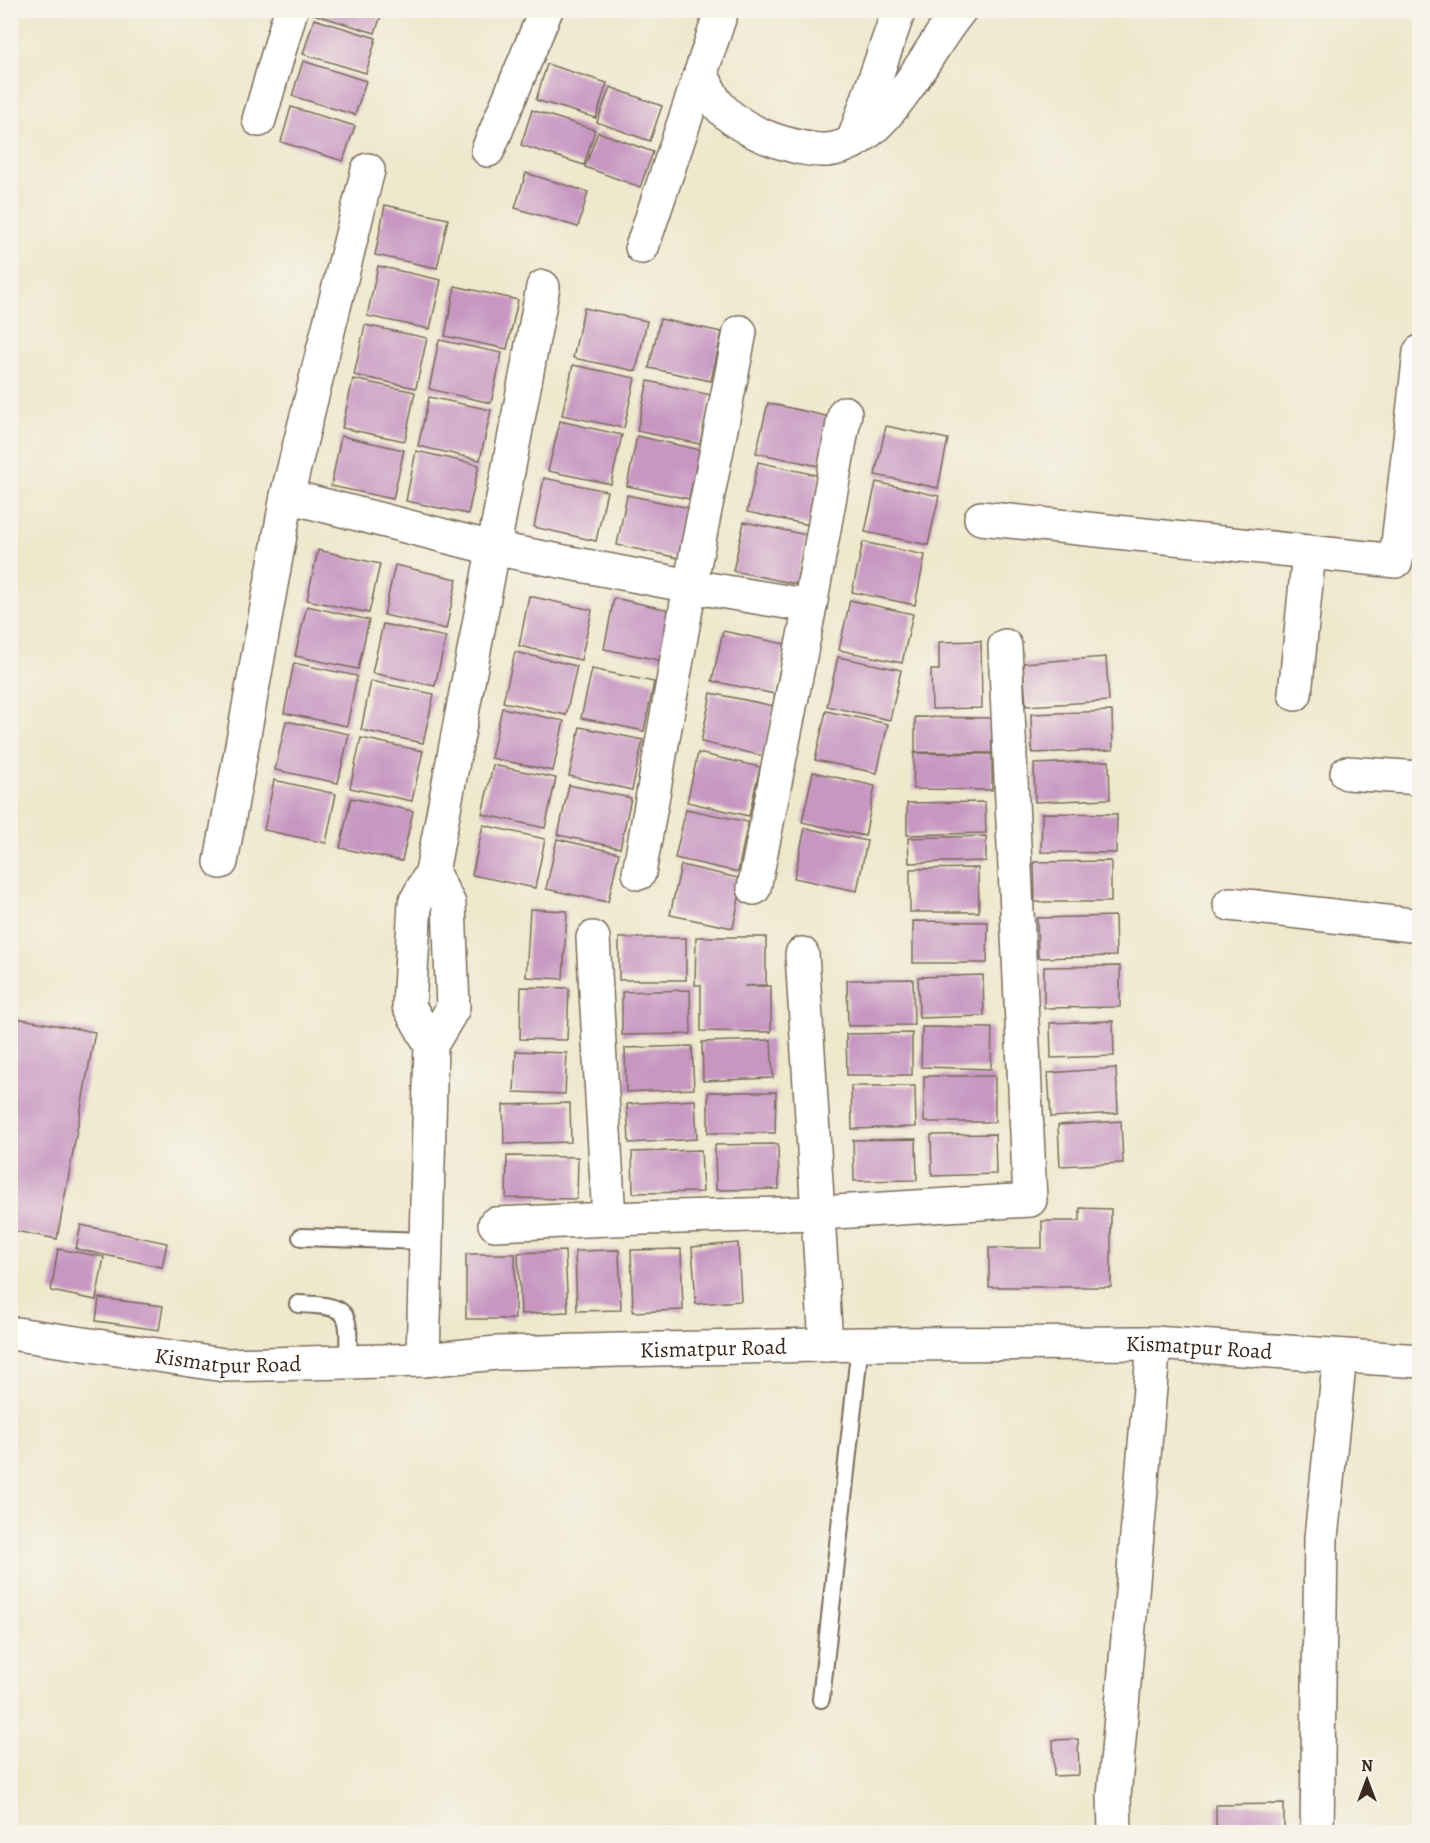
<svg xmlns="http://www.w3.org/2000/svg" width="1430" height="1843" font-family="Alegreya,serif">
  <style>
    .building { fill: #c797c2 }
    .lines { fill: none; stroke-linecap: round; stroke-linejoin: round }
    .service-casing { stroke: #7a6c5b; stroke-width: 20 }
    .minor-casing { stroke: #7a6c5b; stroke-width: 36 }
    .tertiary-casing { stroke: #7a6c5b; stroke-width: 36 }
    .service { stroke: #fff; stroke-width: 16 }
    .minor { stroke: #fff; stroke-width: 33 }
    .tertiary { stroke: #fff; stroke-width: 33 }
    .labels { text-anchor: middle; stroke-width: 5; stroke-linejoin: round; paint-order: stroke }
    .street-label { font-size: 22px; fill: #3b2a1e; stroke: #f7f3e8 }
  </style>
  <rect width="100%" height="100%" fill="#f7f3e8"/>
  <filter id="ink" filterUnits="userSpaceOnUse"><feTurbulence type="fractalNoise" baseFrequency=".0167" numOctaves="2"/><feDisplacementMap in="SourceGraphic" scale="12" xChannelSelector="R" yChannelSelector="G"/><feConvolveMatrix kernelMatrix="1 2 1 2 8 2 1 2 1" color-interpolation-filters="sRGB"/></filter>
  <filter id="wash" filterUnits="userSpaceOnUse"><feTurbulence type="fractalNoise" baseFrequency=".008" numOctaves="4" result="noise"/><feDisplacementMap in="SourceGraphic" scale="24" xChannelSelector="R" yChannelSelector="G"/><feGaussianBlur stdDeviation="1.35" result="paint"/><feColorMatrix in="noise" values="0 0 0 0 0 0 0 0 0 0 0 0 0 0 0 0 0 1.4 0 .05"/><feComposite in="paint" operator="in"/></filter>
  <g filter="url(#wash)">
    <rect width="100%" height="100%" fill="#eee8cd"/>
    <g id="blocks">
      <!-- building -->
      <g class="building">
        <polygon points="314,10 383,10 375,33 313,14"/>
        <polygon points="314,19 376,38 366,73 303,54"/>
        <polygon points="303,61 366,81 355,115 292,96"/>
        <polygon points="547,64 607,83 596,118 536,100"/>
        <polygon points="610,87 662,106 650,141 597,122"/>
        <polygon points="291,107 355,126 343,161 281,142"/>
        <polygon points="532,110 595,130 584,165 521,145"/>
        <polygon points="598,132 653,152 640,187 585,167"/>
        <polygon points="526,173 588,192 578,227 515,208"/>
        <polygon points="385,205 448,219 437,268 375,255"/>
        <polygon points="378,266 441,280 430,329 367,316"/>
        <polygon points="455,286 518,300 507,349 445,336"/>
        <polygon points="584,308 647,321 636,371 573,358"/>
        <polygon points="660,319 722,332 711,381 649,368"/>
        <polygon points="365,325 427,338 416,388 354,375"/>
        <polygon points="439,340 502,353 491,403 429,389"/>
        <polygon points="573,365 635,378 624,428 562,415"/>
        <polygon points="353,379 415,392 405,441 342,428"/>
        <polygon points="648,381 711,395 700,444 637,431"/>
        <polygon points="429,397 491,410 480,460 418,446"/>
        <polygon points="768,403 830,417 819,466 756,453"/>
        <polygon points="560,421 622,435 611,484 548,471"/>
        <polygon points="886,426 948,439 938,488 875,475"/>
        <polygon points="341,436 404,450 393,499 331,486"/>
        <polygon points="637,436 700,450 689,499 627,486"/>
        <polygon points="416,451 479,465 468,514 406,501"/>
        <polygon points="758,462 821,476 810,525 747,512"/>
        <polygon points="544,478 607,491 596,541 534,527"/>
        <polygon points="876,482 939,496 928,545 865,532"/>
        <polygon points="627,495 690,508 679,558 617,545"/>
        <polygon points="744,522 807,535 796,584 733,571"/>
        <polygon points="863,542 925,555 915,605 852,592"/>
        <polygon points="318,550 380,564 369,613 307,600"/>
        <polygon points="395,565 457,579 446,629 384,615"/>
        <polygon points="529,596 592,610 581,660 519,646"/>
        <polygon points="614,598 674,611 664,661 604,649"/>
        <polygon points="850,600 913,614 902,663 839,650"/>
        <polygon points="307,606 369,620 358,669 295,656"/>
        <polygon points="383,624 446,637 435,686 372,673"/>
        <polygon points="723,631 785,644 775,694 712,681"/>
        <polygon points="981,641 982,708 932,709 931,670 939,670 939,642"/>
        <polygon points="515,652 577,666 566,715 503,702"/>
        <polygon points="838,657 901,670 890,720 827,706"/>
        <polygon points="1106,657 1109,701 1026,706 1023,663"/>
        <polygon points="294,663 357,676 347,726 284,713"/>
        <polygon points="592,669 654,682 644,731 581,718"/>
        <polygon points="371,681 434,694 423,743 361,730"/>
        <polygon points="711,693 774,706 764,756 701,742"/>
        <polygon points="502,708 564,721 553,771 491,758"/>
        <polygon points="826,711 888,724 877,773 815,760"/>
        <polygon points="1112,711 1113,750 1032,753 1031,714"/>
        <polygon points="915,717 992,718 992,753 915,752"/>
        <polygon points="286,721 349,734 338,783 275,770"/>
        <polygon points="580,727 643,740 632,790 569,776"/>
        <polygon points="361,738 423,751 412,801 350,788"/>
        <polygon points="698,753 760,767 749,816 687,802"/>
        <polygon points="914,753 992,754 992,790 913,789"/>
        <polygon points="1109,761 1110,799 1035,802 1034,764"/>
        <polygon points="493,765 556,778 545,828 482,814"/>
        <polygon points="813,772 875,786 865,836 802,822"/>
        <polygon points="274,780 336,794 326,843 264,830"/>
        <polygon points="569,785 631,798 620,848 558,835"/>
        <polygon points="351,798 413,811 402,861 340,848"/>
        <polygon points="985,802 986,833 907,835 907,803"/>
        <polygon points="686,809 748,822 738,872 675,858"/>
        <polygon points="1042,813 1117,814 1116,853 1041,852"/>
        <polygon points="483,825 545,839 535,888 472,875"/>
        <polygon points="805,828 867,841 857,891 794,878"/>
        <polygon points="986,836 986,861 909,863 908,838"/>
        <polygon points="557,839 619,853 608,902 546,889"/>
        <polygon points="1111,861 1111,902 1035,902 1034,862"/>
        <polygon points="681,865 743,879 733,928 670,915"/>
        <polygon points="978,868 979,912 910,912 910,869"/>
        <polygon points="530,909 567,911 563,979 526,977"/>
        <polygon points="1115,916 1116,956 1038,958 1037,918"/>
        <polygon points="913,921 988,922 987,963 913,963"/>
        <polygon points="696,937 766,937 766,985 744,986 771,986 771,1032 701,1031 701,985 695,985"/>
        <rect x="619" y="938" width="67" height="42"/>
        <polygon points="1120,966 1120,1007 1044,1008 1044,967"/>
        <polygon points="983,975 984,1016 919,1018 918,977"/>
        <polygon points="913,979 914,1025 848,1026 847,980"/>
        <polygon points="521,987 569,988 567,1040 520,1039"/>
        <polygon points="690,990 691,1034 622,1035 622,992"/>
        <polygon points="10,1017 95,1032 57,1239 10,1230"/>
        <polygon points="1113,1021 1114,1056 1051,1058 1050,1023"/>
        <polygon points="922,1027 992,1028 991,1069 921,1067"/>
        <polygon points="912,1033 912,1075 847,1075 846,1034"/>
        <polygon points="771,1040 773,1078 703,1081 702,1042"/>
        <polygon points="692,1046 694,1089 626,1092 625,1048"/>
        <polygon points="516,1051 567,1053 565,1094 514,1092"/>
        <polygon points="1116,1068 1118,1113 1051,1117 1048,1073"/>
        <rect x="924" y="1076" width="71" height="46"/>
        <polygon points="851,1086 915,1086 916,1127 852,1129"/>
        <polygon points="708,1092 776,1092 775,1133 708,1133"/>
        <polygon points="695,1100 697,1139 629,1143 627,1104"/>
        <polygon points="570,1103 571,1142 504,1144 503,1105"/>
        <polygon points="1121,1121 1123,1163 1060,1166 1058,1125"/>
        <polygon points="995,1134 996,1174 932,1176 931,1135"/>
        <polygon points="916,1139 917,1180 854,1181 853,1140"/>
        <polygon points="778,1144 779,1189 716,1190 715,1145"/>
        <polygon points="701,1150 703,1192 633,1193 632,1152"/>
        <polygon points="507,1156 578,1157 577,1199 506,1198"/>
        <polygon points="1080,1208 1111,1209 1111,1287 989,1287 989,1248 1042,1248 1042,1221 1080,1221"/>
        <polygon points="81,1225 167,1243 162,1267 76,1249"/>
        <polygon points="738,1243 741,1301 696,1304 692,1247"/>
        <polygon points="58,1249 104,1257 96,1300 51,1291"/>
        <polygon points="681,1249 683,1310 633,1312 631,1250"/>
        <polygon points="619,1250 621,1310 577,1311 575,1251"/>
        <polygon points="565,1251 568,1312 521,1314 518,1253"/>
        <rect x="466" y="1254" width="49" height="65"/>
        <polygon points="99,1298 163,1306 159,1330 96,1321"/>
        <polygon points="1078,1739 1079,1775 1054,1776 1053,1740"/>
        <polygon points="1284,1804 1284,1832 1216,1832 1216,1805"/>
      </g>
    </g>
  </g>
  <g filter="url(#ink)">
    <use href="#blocks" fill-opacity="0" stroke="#7a6c5b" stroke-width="1.5"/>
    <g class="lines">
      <!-- service casing -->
      <g class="service-casing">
        <g id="service">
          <polyline points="301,1237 426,1241"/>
          <path d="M298,1304C352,1306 349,1311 348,1362"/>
          <polyline points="821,1699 860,1344"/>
        </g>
      </g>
      <!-- minor casing -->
      <g class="minor-casing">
        <g id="minor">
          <path d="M701,73C706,82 710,94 716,102C731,122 754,133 777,141C793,146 810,151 827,150C887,145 924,52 960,10"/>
          <polyline points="259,120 291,10"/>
          <polyline points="853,142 899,10"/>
          <polyline points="488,150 546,10"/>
          <polyline points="642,247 722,10"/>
          <polyline points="287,496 492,548 690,586 810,606"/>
          <polyline points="981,518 1396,561 1420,352"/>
          <polyline points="1295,694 1309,552"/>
          <polyline points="1347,773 1420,778"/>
          <polyline points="221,862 287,496 368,170"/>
          <polyline points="432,872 543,287"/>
          <polyline points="639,873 690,586 740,332"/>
          <polyline points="754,888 810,606 845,413"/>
          <polyline points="1230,904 1420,926"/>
          <polyline points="593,938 609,1219"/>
          <polyline points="802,954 826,1345"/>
          <polyline points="495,1224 609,1219 819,1213 1030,1200 1005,646"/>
          <polyline points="423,1360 431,1045 409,1006 415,903 432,872 449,904 453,1008 431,1045"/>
          <polyline points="1115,1832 1114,1796 1154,1343"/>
          <polyline points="1317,1832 1321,1538 1340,1356"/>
        </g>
      </g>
      <!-- tertiary casing -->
      <g class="tertiary-casing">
        <g id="tertiary">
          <path id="s1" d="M10,1333L224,1365L423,1360L497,1353L860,1344L1154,1343L1420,1361"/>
        </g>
      </g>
      <!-- service -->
      <use href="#service" class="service"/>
      <!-- minor -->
      <use href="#minor" class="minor"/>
      <!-- tertiary -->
      <use href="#tertiary" class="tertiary"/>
    </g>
  </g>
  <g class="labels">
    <!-- street labels -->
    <g class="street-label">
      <text dy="8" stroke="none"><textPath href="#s1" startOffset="706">Kismatpur Road</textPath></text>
      <text dy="8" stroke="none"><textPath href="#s1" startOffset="1192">Kismatpur Road</textPath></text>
      <text dy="8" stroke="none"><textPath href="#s1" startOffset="220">Kismatpur Road</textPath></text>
    </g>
  </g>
  <!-- margin -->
  <rect width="1430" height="1843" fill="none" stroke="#f7f3e8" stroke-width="36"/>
  <!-- north arrow -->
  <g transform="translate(1367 1780)" stroke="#f7f3e8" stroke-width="4.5" paint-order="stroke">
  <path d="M0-4.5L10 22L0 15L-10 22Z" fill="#3b2a1e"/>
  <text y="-9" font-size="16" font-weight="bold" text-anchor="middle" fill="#3b2a1e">N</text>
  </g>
</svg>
